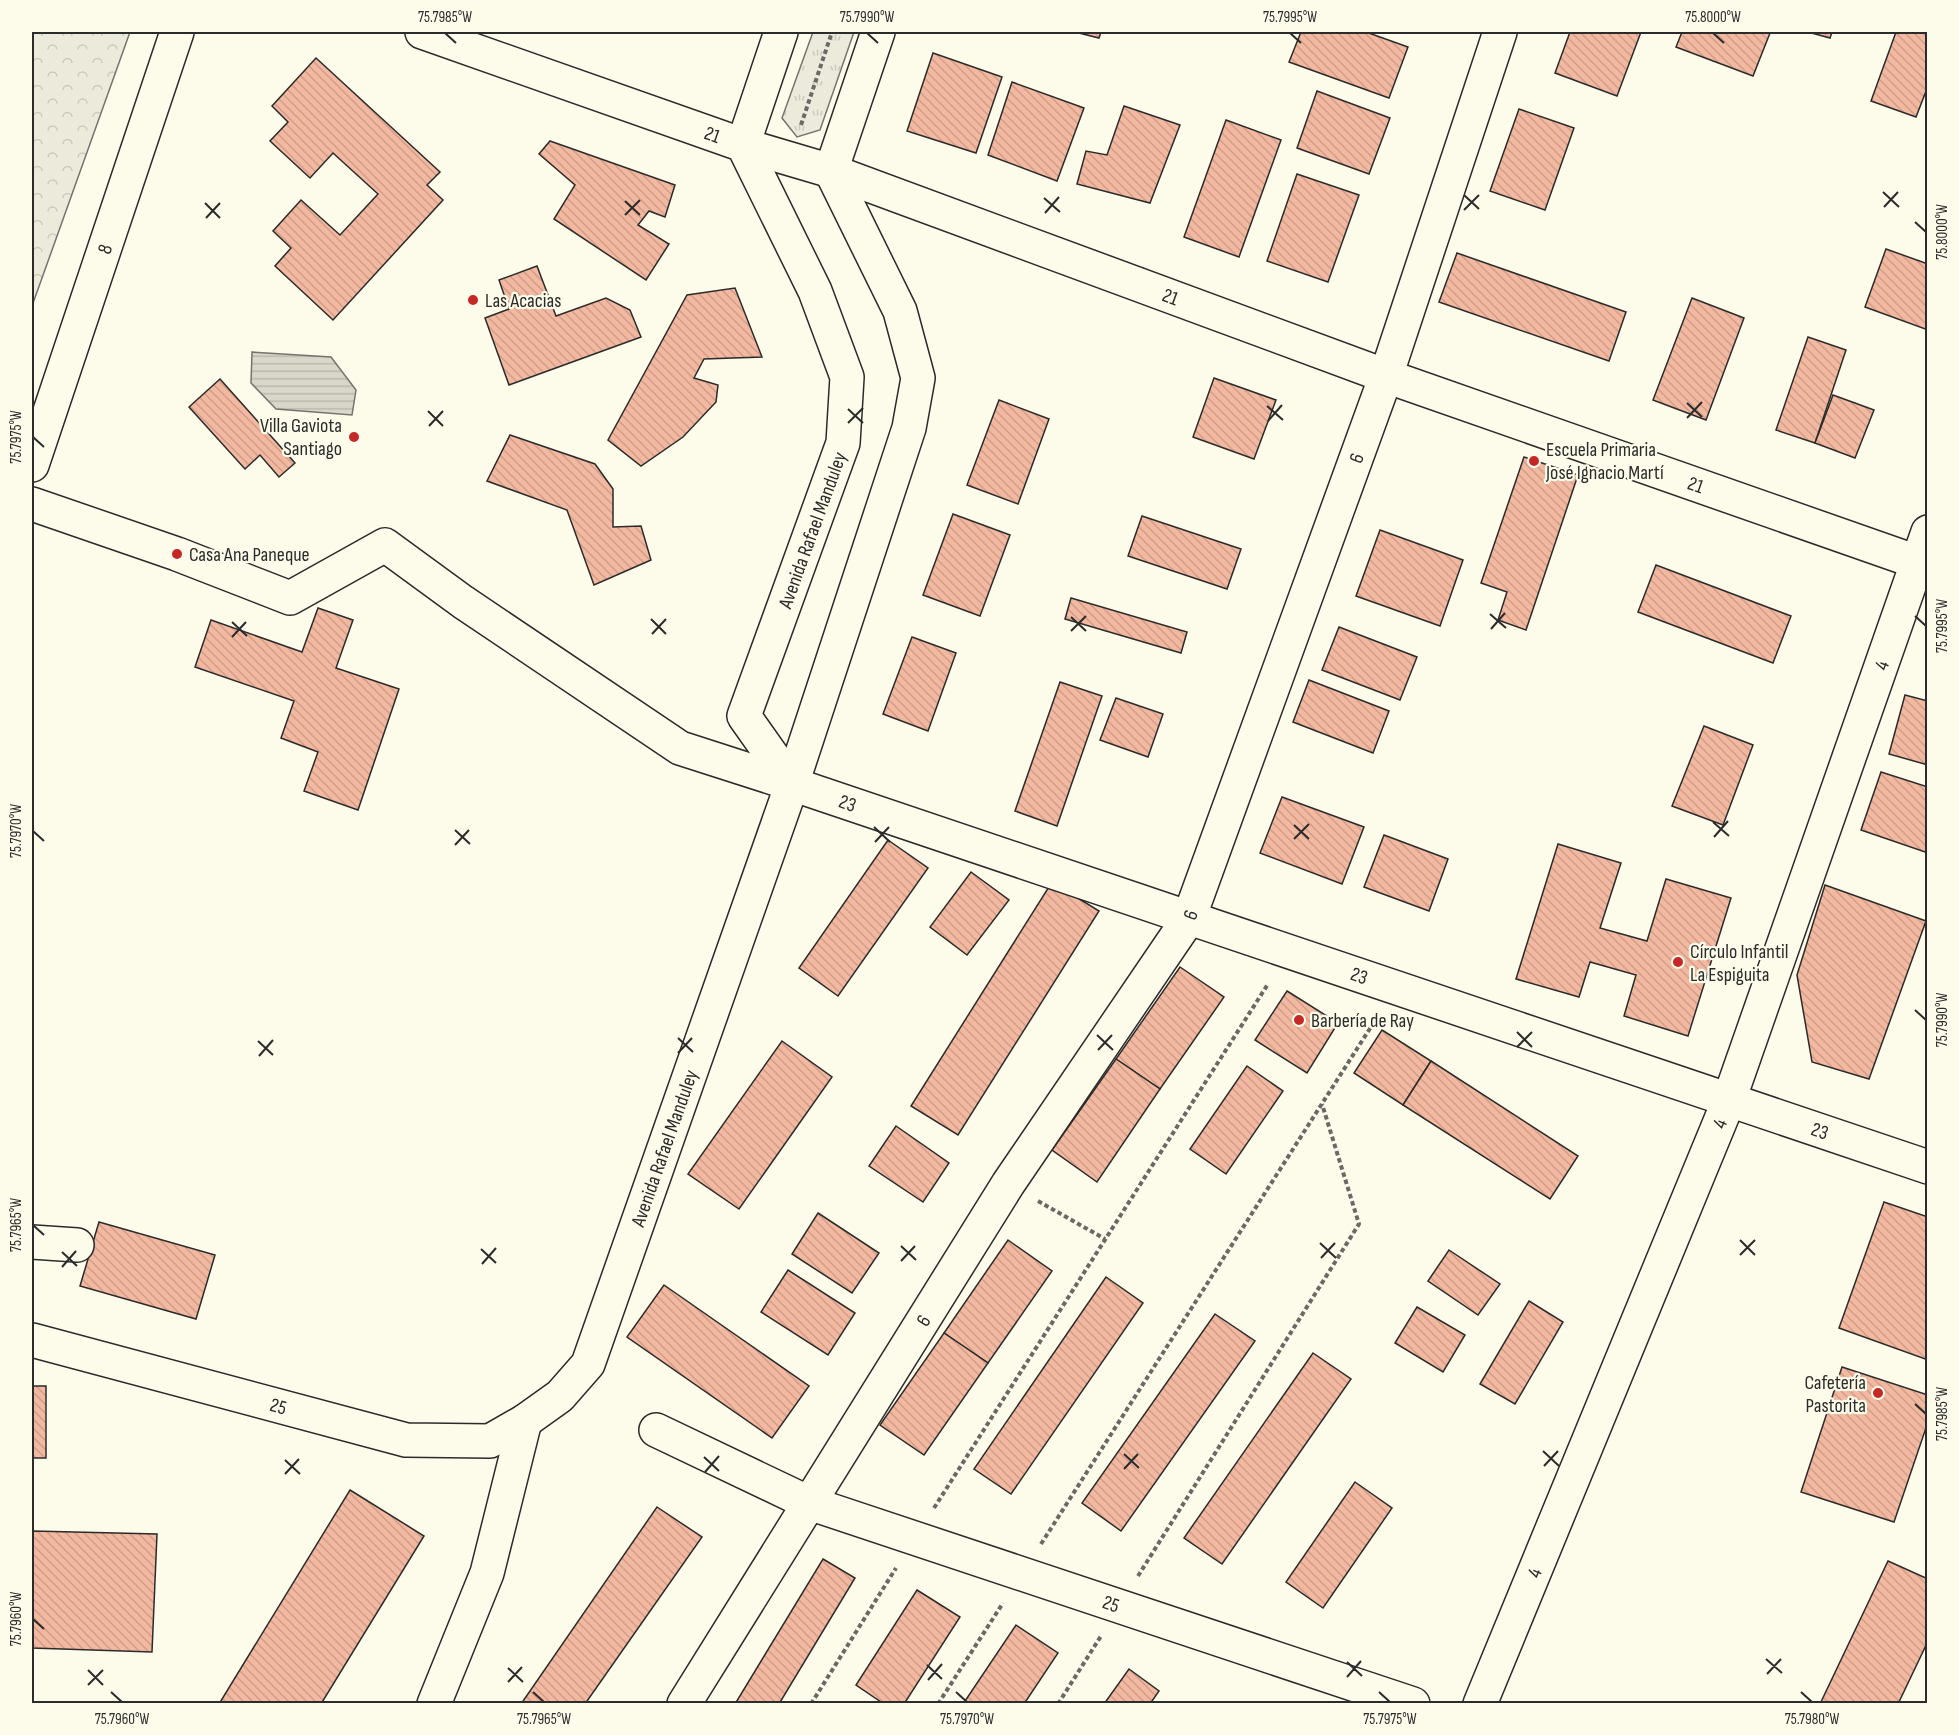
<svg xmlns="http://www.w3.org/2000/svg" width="1959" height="1735" font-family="'Sofia Sans Condensed',sans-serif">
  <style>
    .grass { fill: url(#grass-tufts); stroke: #74746e; stroke-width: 1.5 }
    .forest { fill: url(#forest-crowns); stroke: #74746e; stroke-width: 1.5 }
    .water { fill: url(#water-rules); stroke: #74746e; stroke-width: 1.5 }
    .building { fill: url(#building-back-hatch); stroke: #2b2b2b; stroke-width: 1.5 }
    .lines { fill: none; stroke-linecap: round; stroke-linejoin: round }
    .minor-casing { stroke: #2b2b2b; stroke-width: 36 }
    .major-casing { stroke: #2b2b2b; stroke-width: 36 }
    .path { stroke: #6a6964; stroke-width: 4; stroke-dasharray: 4.5 3; stroke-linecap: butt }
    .minor { stroke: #fdfbea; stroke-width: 33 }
    .major { stroke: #fdfbea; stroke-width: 33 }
    .ticks { fill: none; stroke: #2b2b2b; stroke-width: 2 }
    .poi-dot { fill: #c62828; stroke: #fdfbea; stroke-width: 2 }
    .labels { text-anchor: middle; stroke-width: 4.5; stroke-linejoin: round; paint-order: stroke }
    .street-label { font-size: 20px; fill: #2b2b2b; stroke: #fdfbea }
    .poi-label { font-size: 20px; fill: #2b2b2b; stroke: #fdfbea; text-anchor: start }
    .neatline { fill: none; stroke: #2b2b2b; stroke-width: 2 }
    .ticks-label { font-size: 15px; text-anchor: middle; fill: #2b2b2b }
  </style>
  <defs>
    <pattern id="grass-tufts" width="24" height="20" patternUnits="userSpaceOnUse" patternTransform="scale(1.5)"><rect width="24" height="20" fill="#ecebdb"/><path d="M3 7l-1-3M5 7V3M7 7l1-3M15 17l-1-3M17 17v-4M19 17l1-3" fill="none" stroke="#cbcabc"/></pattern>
    <pattern id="forest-crowns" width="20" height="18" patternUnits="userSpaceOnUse" patternTransform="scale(1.5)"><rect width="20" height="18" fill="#ecebdb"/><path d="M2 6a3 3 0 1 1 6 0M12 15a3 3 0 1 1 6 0" fill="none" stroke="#cbcabc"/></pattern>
    <pattern id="water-rules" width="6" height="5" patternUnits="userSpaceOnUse" patternTransform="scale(1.5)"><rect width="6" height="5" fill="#d8d7c9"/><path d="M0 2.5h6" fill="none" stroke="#bab9ad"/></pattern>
    <pattern id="building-back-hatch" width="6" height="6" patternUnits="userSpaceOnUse" patternTransform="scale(1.5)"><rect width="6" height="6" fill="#f2b8a0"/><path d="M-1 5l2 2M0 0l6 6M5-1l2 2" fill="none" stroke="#d09e8a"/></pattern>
  </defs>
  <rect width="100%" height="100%" fill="#fdfbea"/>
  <!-- grass -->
  <polygon class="grass" points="813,32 854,32 820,130 797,137 782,118"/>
  <!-- forest -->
  <polygon class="forest" points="32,32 130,32 32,306"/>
  <!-- water -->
  <polygon class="water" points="252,352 331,357 356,390 352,415 276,409 251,383"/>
  <!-- building -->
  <g class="building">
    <polygon points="1075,32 1101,32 1099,38"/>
    <polygon points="1301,32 1366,32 1408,47 1389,98 1289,62"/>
    <polygon points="1570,32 1641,32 1617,96 1555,73"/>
    <polygon points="1682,32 1767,32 1770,33 1753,76 1676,47"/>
    <polygon points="1808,32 1832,32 1830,38"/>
    <polygon points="1896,32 1928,32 1928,86 1916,117 1871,101"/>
    <polygon points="933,53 1002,77 976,153 907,131"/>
    <polygon points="316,58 440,172 427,185 443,200 333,320 275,266 291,248 273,231 301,200 340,235 378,194 333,153 310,178 270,141 288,122 272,106"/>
    <polygon points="1012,82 1084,108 1057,181 988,155"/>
    <polygon points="1317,91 1390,118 1369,174 1297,148"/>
    <polygon points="1124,106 1180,125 1150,203 1077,184 1086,151 1107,155"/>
    <polygon points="1519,109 1574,128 1545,210 1490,191"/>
    <polygon points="1226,120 1281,140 1239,257 1184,237"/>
    <polygon points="550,141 675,185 665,217 649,211 638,225 669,244 646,280 554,219 575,185 539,154"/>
    <polygon points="1297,174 1359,195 1328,282 1267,261"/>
    <polygon points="1886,249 1928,264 1928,330 1865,307"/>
    <polygon points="1457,253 1626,312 1609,361 1439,302"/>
    <polygon points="537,266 556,316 606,298 630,310 641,337 509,385 485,318 509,309 499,280"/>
    <polygon points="735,288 762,357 704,359 694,378 718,385 716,402 683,437 641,466 608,440 687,295"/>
    <polygon points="1692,298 1744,318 1706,420 1653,400"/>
    <polygon points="1808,337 1846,350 1815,443 1776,430"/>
    <polygon points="1214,378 1276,400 1254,459 1193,437"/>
    <polygon points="220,379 295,463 279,477 260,455 245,469 189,407"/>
    <polygon points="1833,395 1874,410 1855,458 1815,443"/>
    <polygon points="999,400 1049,419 1018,504 967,485"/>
    <polygon points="510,435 595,464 613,489 613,527 641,526 651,560 594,585 567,510 487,481"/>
    <polygon points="1524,457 1578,475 1526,630 1498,620 1507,592 1481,583"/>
    <polygon points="953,514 1010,535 980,616 923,595"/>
    <polygon points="1142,516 1241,549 1227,589 1128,556"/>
    <polygon points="1380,530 1463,560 1440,626 1356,596"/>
    <polygon points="1656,565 1791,616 1773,663 1638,612"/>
    <polygon points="1071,598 1187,632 1181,653 1065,619"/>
    <polygon points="318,608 353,620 336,668 399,689 358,810 304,791 318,752 281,738 294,701 195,667 211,620 302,652"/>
    <polygon points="1339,627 1417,657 1400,700 1322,670"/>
    <polygon points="912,637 956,653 928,731 883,714"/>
    <polygon points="1309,680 1389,711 1373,753 1293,722"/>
    <polygon points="1060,682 1102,696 1057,826 1015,811"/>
    <polygon points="1905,695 1928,701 1928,765 1889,754"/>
    <polygon points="1116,698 1163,714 1148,757 1100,740"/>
    <polygon points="1704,726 1753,745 1723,825 1672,806"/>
    <polygon points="1881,772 1928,787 1928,853 1861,830"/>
    <polygon points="1282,797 1364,827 1342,884 1260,853"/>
    <polygon points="1384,835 1448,859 1429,911 1364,887"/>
    <polygon points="888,840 928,868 838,996 799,968"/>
    <polygon points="1558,844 1621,863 1600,928 1647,941 1666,879 1731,898 1688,1036 1624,1016 1636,975 1590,962 1579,997 1516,979"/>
    <polygon points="971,872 1009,900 967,955 930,927"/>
    <polygon points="1052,882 1099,911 958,1135 911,1106"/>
    <polygon points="1825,885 1926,921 1869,1079 1812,1062 1797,975"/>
    <polygon points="1180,967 1224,997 1160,1089 1116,1059"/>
    <polygon points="1287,991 1338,1023 1307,1073 1255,1040"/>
    <polygon points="1382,1030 1431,1061 1403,1105 1354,1073"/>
    <polygon points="782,1041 832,1077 739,1209 688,1174"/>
    <polygon points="1116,1059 1160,1089 1097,1182 1052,1150"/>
    <polygon points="1431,1061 1578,1156 1550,1199 1403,1105"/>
    <polygon points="1247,1066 1283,1091 1226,1174 1190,1149"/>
    <polygon points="896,1126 949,1163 923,1202 869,1166"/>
    <polygon points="1884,1202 1928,1217 1928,1360 1839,1328"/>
    <polygon points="818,1213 879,1253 852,1293 792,1254"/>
    <polygon points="99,1222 215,1255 196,1319 80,1286"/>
    <polygon points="1008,1240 1052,1271 988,1363 944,1333"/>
    <polygon points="1449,1250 1500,1284 1478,1315 1428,1281"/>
    <polygon points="788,1270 855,1313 828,1355 761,1312"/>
    <polygon points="1106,1277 1143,1303 1011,1494 974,1469"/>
    <polygon points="664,1285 809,1386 772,1438 627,1337"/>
    <polygon points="1529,1301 1563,1322 1515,1404 1480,1384"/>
    <polygon points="1417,1307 1465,1335 1443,1372 1395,1343"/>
    <polygon points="1215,1314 1255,1341 1121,1531 1082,1503"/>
    <polygon points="944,1333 988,1363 924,1455 880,1425"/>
    <polygon points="1313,1353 1351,1379 1222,1564 1184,1538"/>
    <polygon points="1842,1367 1928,1395 1928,1422 1894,1522 1801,1492"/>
    <rect x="32" y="1386" width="14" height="72"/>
    <polygon points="1355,1482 1392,1508 1323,1608 1286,1582"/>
    <polygon points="350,1490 424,1536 321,1704 219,1704"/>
    <polygon points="657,1507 702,1537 585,1704 521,1704"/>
    <polygon points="32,1531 157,1534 152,1652 32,1648"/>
    <polygon points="823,1559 855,1578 779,1704 735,1704"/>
    <polygon points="1888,1561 1928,1579 1928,1641 1898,1704 1820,1704"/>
    <polygon points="917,1590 960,1617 904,1704 884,1704 856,1685"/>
    <polygon points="1016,1625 1058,1653 1024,1704 963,1704"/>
    <polygon points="1129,1669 1159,1691 1150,1704 1104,1704"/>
  </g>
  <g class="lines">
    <!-- minor casing -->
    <g class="minor-casing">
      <g id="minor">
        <path id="s1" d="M422,32L743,145L815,291L847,377L843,443L744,716L792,784"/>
        <path id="s2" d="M831,171L1386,376L1917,562"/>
        <path id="s3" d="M32,465L177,32"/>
        <path id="s4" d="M32,504L177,554L290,598L385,545L463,602L680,748L792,784L1928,1167"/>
        <polyline points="32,1242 77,1245"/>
        <path id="s5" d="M32,1340L406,1440L490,1441L525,1421L560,1396L588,1364L792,784L909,428L918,378L900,311L831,171"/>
        <path id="s6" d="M656,1430L809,1503L1413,1704"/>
        <polyline points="434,1704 487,1573 525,1421"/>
        <path id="s7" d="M684,1704L1008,1184L1189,918L1386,376L1500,32"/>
        <path id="s8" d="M1480,1704L1729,1100L1928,532"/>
      </g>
    </g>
    <!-- major casing -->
    <g class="major-casing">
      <polyline id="major" points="781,32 743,145 831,171 878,32"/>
    </g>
    <!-- path -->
    <g class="path">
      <polyline points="801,125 832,32"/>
      <polyline points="1038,1201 1105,1239"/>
      <polyline points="934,1508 1268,984"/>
      <polyline points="1041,1544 1376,1019"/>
      <polyline points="1138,1576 1359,1224 1322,1104"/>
      <polyline points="811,1704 896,1568"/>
      <polyline points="938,1704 1003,1603"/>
      <polyline points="1058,1704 1101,1636"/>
    </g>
    <!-- minor -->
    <use href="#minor" class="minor"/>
    <!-- major -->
    <use href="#major" class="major"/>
  </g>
  <!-- ticks -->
  <path class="ticks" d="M445,33L456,43M867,33L878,43M1290,33L1301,43M1713,33L1724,43M1883,192L1899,207M1464,195L1479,209M1044,198L1060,212M625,201L640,215M205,203L220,218M1884,207L1898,192M1464,210L1479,195M1045,213L1059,197M625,215L640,200M206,218L220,203M1915,222L1926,232M1687,403L1702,417M1267,406L1283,420M848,409L863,423M428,411L443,426M1687,418L1702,402M1268,421L1282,405M848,423L863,408M429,426L443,411M33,437L44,447M1490,614L1506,628M1915,616L1926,626M1071,617L1086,631M651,619L666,634M232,622L247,636M1491,629L1505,613M1071,631L1086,616M652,634L666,619M232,637L246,622M1713,822L1729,836M1294,825L1309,839M874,827L890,842M455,830L470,844M33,831L44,841M1714,837L1728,821M1294,839L1309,824M875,842L889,827M455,845L469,830M1915,1010L1926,1020M1517,1032L1532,1047M1097,1035L1113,1050M678,1038L693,1052M258,1041L273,1055M1517,1047L1532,1032M1098,1050L1112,1035M678,1053L692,1038M259,1056L273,1040M33,1225L44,1235M1740,1240L1755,1255M1320,1243L1336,1258M901,1246L916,1260M481,1249L496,1263M62,1252L77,1266M1740,1255L1755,1240M1321,1258L1335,1243M901,1261L915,1246M482,1264L496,1248M62,1267L76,1251M1915,1404L1926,1414M1543,1451L1559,1466M1124,1454L1139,1468M704,1457L719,1471M285,1460L300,1474M1544,1466L1558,1451M1124,1469L1138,1454M705,1472L719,1456M285,1474L299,1459M33,1619L44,1629M1766,1659L1782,1673M1347,1662L1362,1676M927,1665L942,1679M508,1668L523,1682M88,1670L103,1685M1767,1674L1781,1659M1347,1677L1361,1661M928,1680L942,1664M508,1682L522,1667M88,1685L103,1670M111,1692L122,1702M533,1692L544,1702M956,1692L967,1702M1379,1692L1390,1702M1801,1692L1812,1702"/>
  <!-- markers -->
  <g class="poi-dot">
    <circle cx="473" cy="300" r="6"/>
    <circle cx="354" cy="437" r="6"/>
    <circle cx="1534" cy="461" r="6"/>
    <circle cx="177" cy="554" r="6"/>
    <circle cx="1678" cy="962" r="6"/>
    <circle cx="1299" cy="1020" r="6"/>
    <circle cx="1878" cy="1393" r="6"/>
  </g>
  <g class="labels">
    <!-- street labels -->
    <g class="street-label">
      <text dy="7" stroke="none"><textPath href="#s1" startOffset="308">21</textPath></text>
      <text dy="7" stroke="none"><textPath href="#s3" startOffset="228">8</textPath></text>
      <text dy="7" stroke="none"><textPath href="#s2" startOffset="362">21</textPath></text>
      <text dy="7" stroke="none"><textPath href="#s7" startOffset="1424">6</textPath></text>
      <text dy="7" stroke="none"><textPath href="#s2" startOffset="920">21</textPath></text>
      <text transform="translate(812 530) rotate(-70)" y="7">Avenida Rafael Manduley</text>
      <text dy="7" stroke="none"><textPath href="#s8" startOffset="1114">4</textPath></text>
      <text dy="7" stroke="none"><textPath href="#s4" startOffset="918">23</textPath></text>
      <text dy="7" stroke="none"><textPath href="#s7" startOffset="938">6</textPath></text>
      <text dy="7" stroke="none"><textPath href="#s4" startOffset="1458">23</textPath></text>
      <text dy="7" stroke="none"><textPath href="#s8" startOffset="628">4</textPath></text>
      <text dy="7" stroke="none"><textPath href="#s4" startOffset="1944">23</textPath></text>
      <text dy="7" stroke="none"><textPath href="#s5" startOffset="826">Avenida Rafael Manduley</textPath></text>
      <text dy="7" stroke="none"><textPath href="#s7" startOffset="452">6</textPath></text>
      <text dy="7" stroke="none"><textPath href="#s5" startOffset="255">25</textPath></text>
      <text dy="7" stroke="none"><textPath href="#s8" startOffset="142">4</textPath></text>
      <text dy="7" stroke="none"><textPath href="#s6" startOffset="488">25</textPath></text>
    </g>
    <!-- poi labels -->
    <g class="poi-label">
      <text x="485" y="307">Las Acacias</text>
      <text x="342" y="432" text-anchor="end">Villa Gaviota<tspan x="342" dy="23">Santiago</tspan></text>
      <text x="1546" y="456">Escuela Primaria<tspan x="1546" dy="23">José Ignacio Martí</tspan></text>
      <text x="189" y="561">Casa Ana Paneque</text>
      <text x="1690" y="958">Círculo Infantil<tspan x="1690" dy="23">La Espiguita</tspan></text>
      <text x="1311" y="1027">Barbería de Ray</text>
      <text x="1866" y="1389" text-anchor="end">Cafetería<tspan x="1866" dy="23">Pastorita</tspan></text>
    </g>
  </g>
  <!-- border -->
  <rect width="1959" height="1735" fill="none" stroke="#fdfbea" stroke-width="66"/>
  <rect x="33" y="33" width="1893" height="1669" class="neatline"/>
  <g class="ticks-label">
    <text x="445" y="22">75.7985°W</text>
    <text x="867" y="22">75.7990°W</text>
    <text x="1290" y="22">75.7995°W</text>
    <text x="1713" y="22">75.8000°W</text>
    <text transform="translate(1942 232) rotate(-90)" y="5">75.8000°W</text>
    <text transform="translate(16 437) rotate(-90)" y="5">75.7975°W</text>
    <text transform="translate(1942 626) rotate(-90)" y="5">75.7995°W</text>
    <text transform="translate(16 831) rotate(-90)" y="5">75.7970°W</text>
    <text transform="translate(1942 1020) rotate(-90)" y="5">75.7990°W</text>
    <text transform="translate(16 1225) rotate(-90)" y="5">75.7965°W</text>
    <text transform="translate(1942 1414) rotate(-90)" y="5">75.7985°W</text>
    <text transform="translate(16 1619) rotate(-90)" y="5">75.7960°W</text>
    <text x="122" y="1724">75.7960°W</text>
    <text x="544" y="1724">75.7965°W</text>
    <text x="967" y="1724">75.7970°W</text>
    <text x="1390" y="1724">75.7975°W</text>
    <text x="1812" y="1724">75.7980°W</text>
  </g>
</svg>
